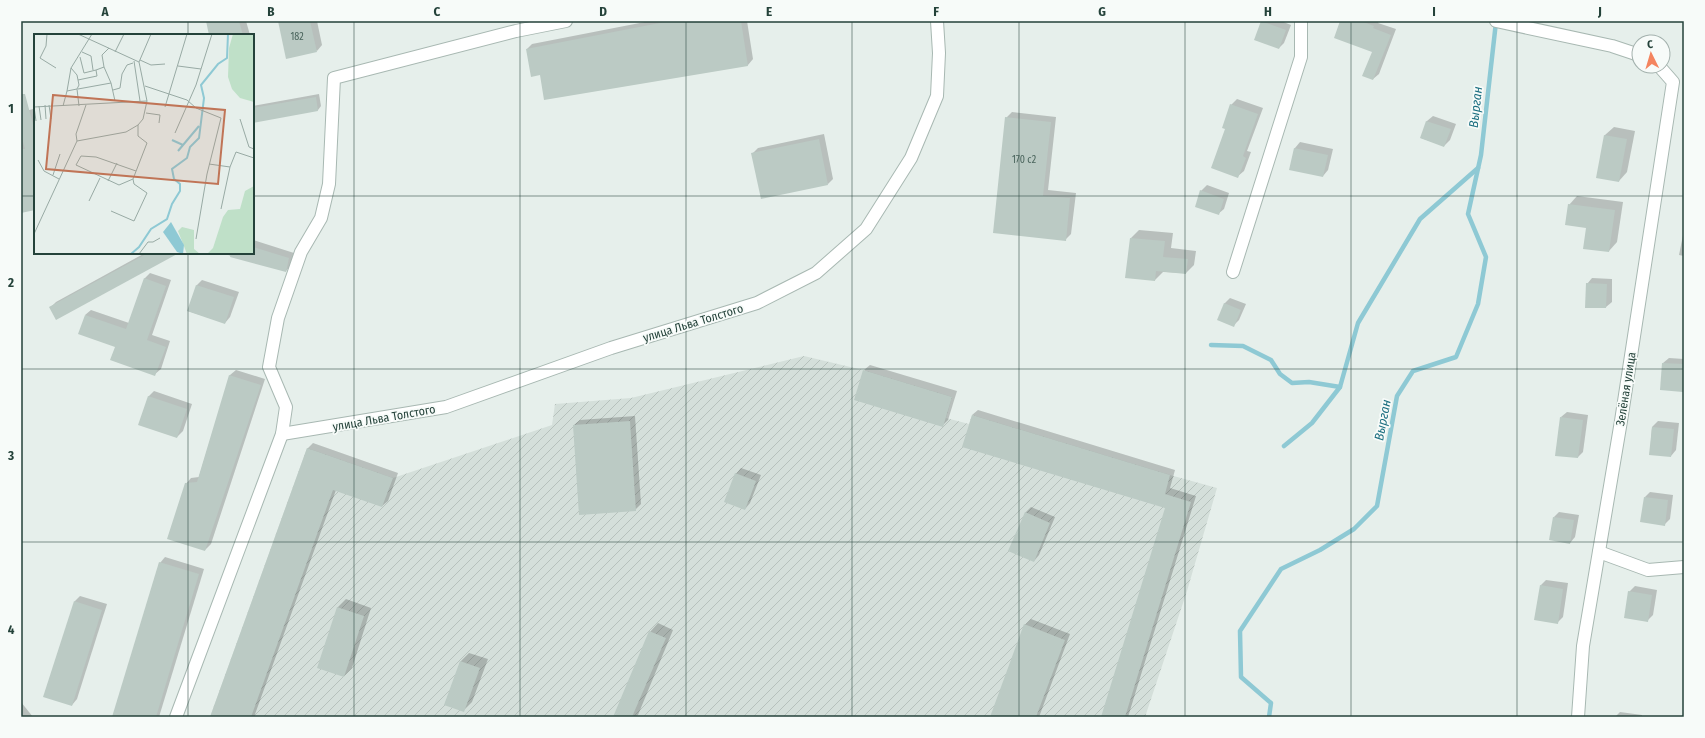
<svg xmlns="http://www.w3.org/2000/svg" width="1705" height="738" font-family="'Fira Sans Condensed',sans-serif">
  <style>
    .industrial { fill: url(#industrial-furrows) }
    .shadow { fill: #0003 }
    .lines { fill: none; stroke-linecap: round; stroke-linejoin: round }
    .stream { stroke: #8ec9d4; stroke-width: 4.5 }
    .building { fill: #bbcac4 }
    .minor-casing { stroke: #a8b8b2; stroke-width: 14 }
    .minor { stroke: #fff; stroke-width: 12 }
    .grid { fill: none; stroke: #24423a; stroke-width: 1; stroke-opacity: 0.55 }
    .labels { text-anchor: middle; stroke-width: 3.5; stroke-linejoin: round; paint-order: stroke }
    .number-label { font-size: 10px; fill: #4a645c }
    .street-label { font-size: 12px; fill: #24423a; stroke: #f7fbf9 }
    .water-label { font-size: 13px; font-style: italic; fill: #1c6f80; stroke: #f7fbf9 }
    .inset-river { fill: none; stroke: #8ec9d4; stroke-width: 2 }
    .inset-road { fill: none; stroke: #98aaa4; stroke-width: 1 }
    .view { fill: #c07456; fill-opacity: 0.15; stroke: #c07456; stroke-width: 2 }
    .inset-edge { fill: none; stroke: #24423a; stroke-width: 2 }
    .neatline { fill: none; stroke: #24423a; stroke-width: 1.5 }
    .grid-label { font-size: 13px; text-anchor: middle; font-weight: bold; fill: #24423a }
  </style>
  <defs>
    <pattern id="industrial-furrows" width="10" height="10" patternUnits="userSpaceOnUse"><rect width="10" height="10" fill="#d4dfda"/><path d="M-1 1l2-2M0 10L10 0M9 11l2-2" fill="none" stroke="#b6c1bc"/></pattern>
  </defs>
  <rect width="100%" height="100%" fill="#e6efeb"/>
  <!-- industrial -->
  <polygon class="industrial" points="804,356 863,370 952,397 946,418 969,424 972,415 1170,475 1217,488 1187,591 1145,717 210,717 307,448 393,478 552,425 555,404 631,398"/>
  <!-- shadow -->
  <g class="shadow">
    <polygon points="207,21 246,21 250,35 210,35"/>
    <polygon points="279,21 317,21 322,45 317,51"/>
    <polygon points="650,21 747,21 753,59 748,65 541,74 527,49 532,44"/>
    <polygon points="1263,21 1281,21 1291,25 1284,43 1279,48 1255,39"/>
    <polygon points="1341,21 1379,21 1378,23 1396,29 1379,74 1373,79 1373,51"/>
    <polygon points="253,47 255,56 253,59"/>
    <polygon points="319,94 321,106 318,110 253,122 253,106"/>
    <polygon points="21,98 22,112 33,109 35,117 35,198 21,212"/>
    <polygon points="1237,99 1263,108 1247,151 1251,152 1244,171 1238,176 1226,129 1231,105"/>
    <polygon points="1012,112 1056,117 1048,190 1076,193 1071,234 1066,239 995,232 1006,118"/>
    <polygon points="1433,116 1456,124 1450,140 1444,146 1421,138 1427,121"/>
    <polygon points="1614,127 1635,131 1627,172 1619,181 1597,177 1605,135"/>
    <polygon points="824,134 833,179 828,184 752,154 758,148"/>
    <polygon points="1300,142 1333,149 1328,170 1323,176 1290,169 1295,148"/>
    <polygon points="1207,185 1229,193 1224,209 1218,214 1201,191"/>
    <polygon points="1577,196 1623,202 1617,242 1609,251 1569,205"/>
    <polygon points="1139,230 1173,233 1171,248 1196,251 1194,265 1186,273 1163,272 1155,280 1131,238"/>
    <polygon points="1684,230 1684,256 1679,255"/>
    <polygon points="253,240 294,253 291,265 286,271 221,253 253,253"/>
    <polygon points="145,253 177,253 50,308 56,302"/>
    <polygon points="150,273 171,280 152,335 170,341 161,369 155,374 85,315 91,310 129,323 145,278"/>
    <polygon points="1592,278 1612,279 1612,302 1606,307 1587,284"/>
    <polygon points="202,280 239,292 230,317 225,323 188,311 197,285"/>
    <polygon points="1230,298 1246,304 1239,320 1234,325 1224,304"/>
    <polygon points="1669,358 1684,359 1683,391 1663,363"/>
    <polygon points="870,365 957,391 948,420 943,425 864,370"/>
    <polygon points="236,370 265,379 211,544 205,550 186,484 191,478 199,477 230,375"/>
    <polygon points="154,391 192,404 183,431 177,437 148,397"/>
    <polygon points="978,410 1175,470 1170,488 1196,496 1128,717 1102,717 1166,508 972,415"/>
    <polygon points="1567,412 1588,415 1583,452 1578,457 1561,417"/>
    <polygon points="635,416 641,504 635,510 574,425 580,420"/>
    <polygon points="1658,421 1679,423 1676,450 1671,456 1650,454 1652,427"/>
    <polygon points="313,443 398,473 388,501 382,506 336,490 254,717 211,717 308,448"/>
    <polygon points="741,468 761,475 750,503 745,509 736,474"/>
    <polygon points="1650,492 1673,495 1670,519 1664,525 1645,497"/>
    <polygon points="1031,507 1055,517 1039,555 1034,561 1025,513"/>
    <polygon points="1559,512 1579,515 1575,537 1570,543 1554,517"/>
    <polygon points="165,557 204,569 159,717 113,717 160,563"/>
    <polygon points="1546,580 1568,583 1563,617 1557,623 1541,585"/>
    <polygon points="1635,586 1657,590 1653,615 1647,621 1629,592"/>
    <polygon points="80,596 107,604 77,699 72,705 75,601"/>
    <polygon points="346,599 371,608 352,668 344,676 337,608"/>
    <polygon points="1031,619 1070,634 1039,717 991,717 1025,625"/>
    <polygon points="658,623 673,630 638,715 635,717 615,717 650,632"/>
    <polygon points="469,653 488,659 472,702 463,711 445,704 461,661"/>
    <polygon points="21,702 33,717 21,717"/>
    <polygon points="1620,712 1642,715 1642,717 1615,717"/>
  </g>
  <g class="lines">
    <!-- stream -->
    <g class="stream">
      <polyline points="1211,345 1243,346 1271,360 1280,374 1292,383 1309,382 1340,387"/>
      <polyline points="1284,446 1312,423 1340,387 1358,323 1420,219 1478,168"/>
      <polyline points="1269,717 1271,703 1241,677 1240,631 1281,569 1320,550 1354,529 1377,506 1397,396 1413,371 1456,357 1478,304 1486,257 1468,214 1481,155 1496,22"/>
    </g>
  </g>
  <!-- building -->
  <g class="building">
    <polygon points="206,21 239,21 243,35 209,35"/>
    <polygon points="278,21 310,21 317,52 286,59"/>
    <polygon points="670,21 741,21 748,66 544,100 540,75 531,77 526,49"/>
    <polygon points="1261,21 1286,30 1279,49 1254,40"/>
    <polygon points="1340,21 1361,21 1374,26 1373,28 1391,35 1373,80 1362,76 1372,52 1334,38"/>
    <polygon points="21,94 25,94 35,132 35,210 21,213 21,149 25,149 21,135"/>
    <polygon points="316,97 318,111 253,123 253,108"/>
    <polygon points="1230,104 1258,114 1243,156 1246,158 1238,178 1211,168 1225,129 1222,128"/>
    <polygon points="1005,117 1051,122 1043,196 1070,198 1066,241 993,233"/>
    <polygon points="1426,121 1451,129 1444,147 1420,138"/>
    <polygon points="1604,135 1627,139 1619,182 1596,178"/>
    <polygon points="819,139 828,185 761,199 751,153"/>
    <polygon points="1294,148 1328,155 1323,177 1289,170"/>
    <polygon points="1200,190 1224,199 1219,215 1195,207"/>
    <polygon points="1568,204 1615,210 1609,252 1583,249 1586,228 1565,225"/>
    <polygon points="1130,238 1165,241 1163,257 1188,259 1186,274 1156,271 1155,281 1125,278"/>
    <polygon points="253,247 289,258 286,272 230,257 231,253 253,253"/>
    <polygon points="148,253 179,253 56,320 49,307"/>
    <polygon points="144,278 166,286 147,340 166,347 155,376 110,360 115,347 78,334 85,315 126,329"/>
    <polygon points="1586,283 1607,284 1606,308 1585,308"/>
    <polygon points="196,285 234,297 225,324 187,311"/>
    <polygon points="1224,303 1241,310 1234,327 1217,320"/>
    <polygon points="1662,363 1684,364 1683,392 1660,390"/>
    <polygon points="863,370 952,397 943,427 854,400"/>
    <polygon points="229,375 261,385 205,551 167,539 185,483 197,482"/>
    <polygon points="148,396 187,409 177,438 138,425"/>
    <polygon points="972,415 1170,475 1165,494 1191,502 1125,717 1101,717 1165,508 962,447"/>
    <polygon points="1560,417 1583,420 1578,458 1555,456"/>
    <polygon points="630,421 636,511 579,515 573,425"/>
    <polygon points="1652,427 1674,429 1671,457 1649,455"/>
    <polygon points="307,448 393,478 382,507 333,490 251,717 210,717"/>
    <polygon points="735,473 756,481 745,510 724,502"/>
    <polygon points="1644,497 1668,500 1665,526 1640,522"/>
    <polygon points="1025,512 1050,523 1034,562 1008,551"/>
    <polygon points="1553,517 1574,520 1570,544 1549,540"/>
    <polygon points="159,562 199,574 156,717 112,717"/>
    <polygon points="1540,585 1563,589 1558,624 1534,620"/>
    <polygon points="1628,591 1652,595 1648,622 1624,618"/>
    <polygon points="74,601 102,610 72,706 43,697"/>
    <polygon points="337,607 364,616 344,677 317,668"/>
    <polygon points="1024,624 1065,640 1036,717 990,717"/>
    <polygon points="649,631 666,638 632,717 613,717"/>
    <polygon points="460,661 480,668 464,712 444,705"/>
  </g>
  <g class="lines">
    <!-- minor casing -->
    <g class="minor-casing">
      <g id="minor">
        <polyline points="1496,21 1612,46 1639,55"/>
        <polyline points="1233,272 1301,57 1301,21"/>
        <polyline points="282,434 446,407 611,348 757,303 816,273 866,229 911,158 937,96 939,53 937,21"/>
        <polyline points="1599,552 1648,570 1684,567"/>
        <polyline points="176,717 282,434 286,407 269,367 278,318 301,252 321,218 329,184 334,78 516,31 566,21"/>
        <polyline points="1578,717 1583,646 1621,421 1673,82 1659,66"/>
      </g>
    </g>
    <!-- minor -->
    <use href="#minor" class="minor"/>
  </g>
  <!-- grid -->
  <path class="grid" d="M188,21V35M354,21V717M520,21V717M686,21V717M852,21V717M1019,21V717M1185,21V717M1351,21V717M1517,21V717M21,196H35M253,196H1684M188,253V717M21,369H1684M21,542H1684"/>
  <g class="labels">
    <!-- number labels -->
    <g class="number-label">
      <text x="297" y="40">182</text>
      <text x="1024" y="163">170 с2</text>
    </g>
    <!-- street labels -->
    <g class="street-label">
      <text transform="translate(693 323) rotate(-17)" y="4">улица Льва Толстого</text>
      <text transform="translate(1626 389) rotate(-81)" y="4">Зелёная улица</text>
      <text transform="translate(384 418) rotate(-10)" y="4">улица Льва Толстого</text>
    </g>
    <!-- water labels -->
    <g class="water-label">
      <text transform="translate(1475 107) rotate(-84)" y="5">Вырган</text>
      <text transform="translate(1382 420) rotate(-79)" y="5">Вырган</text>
    </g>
  </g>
  <!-- overview -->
  <g transform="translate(34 34)">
    <rect width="220" height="220" fill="#e6efeb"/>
    <path d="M199,0H220V68L206,64L198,55L194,43L195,14ZM220,152V220H173L179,214L189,183L194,176L206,175L211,157ZM148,193L160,196V215L166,220H153L144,197Z" fill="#bfe0c8"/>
    <path d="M137,188L150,211L149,220L143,218L129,198Z" fill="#8ec9d4"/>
    <path class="inset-river" d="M138,106L149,111M144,117L165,92M97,220L105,213L117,195L133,185L138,170L146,157V150L140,145L138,135L153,124L156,113L165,104L170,64L167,51L184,30L193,24L194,0"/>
    <path class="inset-road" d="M13,0L12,12L6,24L22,34M44,0L105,28M48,18L57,22L59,36M81,18L90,0M46,23L50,39L62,36M106,26L117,31L131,30M100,27L106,67M144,32L167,35M70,33L77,49M37,34L43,41L45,51L43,55L45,72M44,46L63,42L62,36L70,33L68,21L75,14M111,52L153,66L162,74L187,84L173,140L162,205M44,55L77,49L81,67M79,56L86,54L88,40L93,31L99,29M33,57L37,34L58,0M11,71L12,85M15,71L17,85M5,72L7,86M29,72L33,57L43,55M0,73L113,67M0,73L2,87M131,73L153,0M112,79L126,81L125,89M206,85L215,113L220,115M141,99L162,51L178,0M43,107L92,98L104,91L109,85L113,67L105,28L117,0M4,126L10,137L25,145M175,130L196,133L202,118L220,124M102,137L62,123L47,122L42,131L85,151L99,145L113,109L104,102V91M19,141L26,120M74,147L83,129M55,167L66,144M187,175L196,133M77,177L100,187L113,159L100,150L99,145M0,200L43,107L42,100L52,71M105,220L114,208H119L126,204"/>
    <path class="view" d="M19,61L191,76L184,150L12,135Z"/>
    <rect width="220" height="220" class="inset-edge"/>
  </g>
  <!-- border -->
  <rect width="1705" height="738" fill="none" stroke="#f7fbf9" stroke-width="44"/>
  <!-- north arrow -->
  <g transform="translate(1651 54) rotate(355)"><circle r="19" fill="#f7fbf9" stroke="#a3b1ad"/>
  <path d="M0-3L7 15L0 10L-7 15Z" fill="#f4845f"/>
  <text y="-6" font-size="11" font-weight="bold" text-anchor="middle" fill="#24423a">С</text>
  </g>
  <rect x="22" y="22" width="1661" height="694" class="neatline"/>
  <g class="grid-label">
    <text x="105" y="16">A</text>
    <text x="271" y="16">B</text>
    <text x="437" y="16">C</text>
    <text x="603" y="16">D</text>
    <text x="769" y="16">E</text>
    <text x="936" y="16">F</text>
    <text x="1102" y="16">G</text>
    <text x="1268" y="16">H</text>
    <text x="1434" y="16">I</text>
    <text x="1600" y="16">J</text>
    <text x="11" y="113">1</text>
    <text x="11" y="287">2</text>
    <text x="11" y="460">3</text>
    <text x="11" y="634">4</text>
  </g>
</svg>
